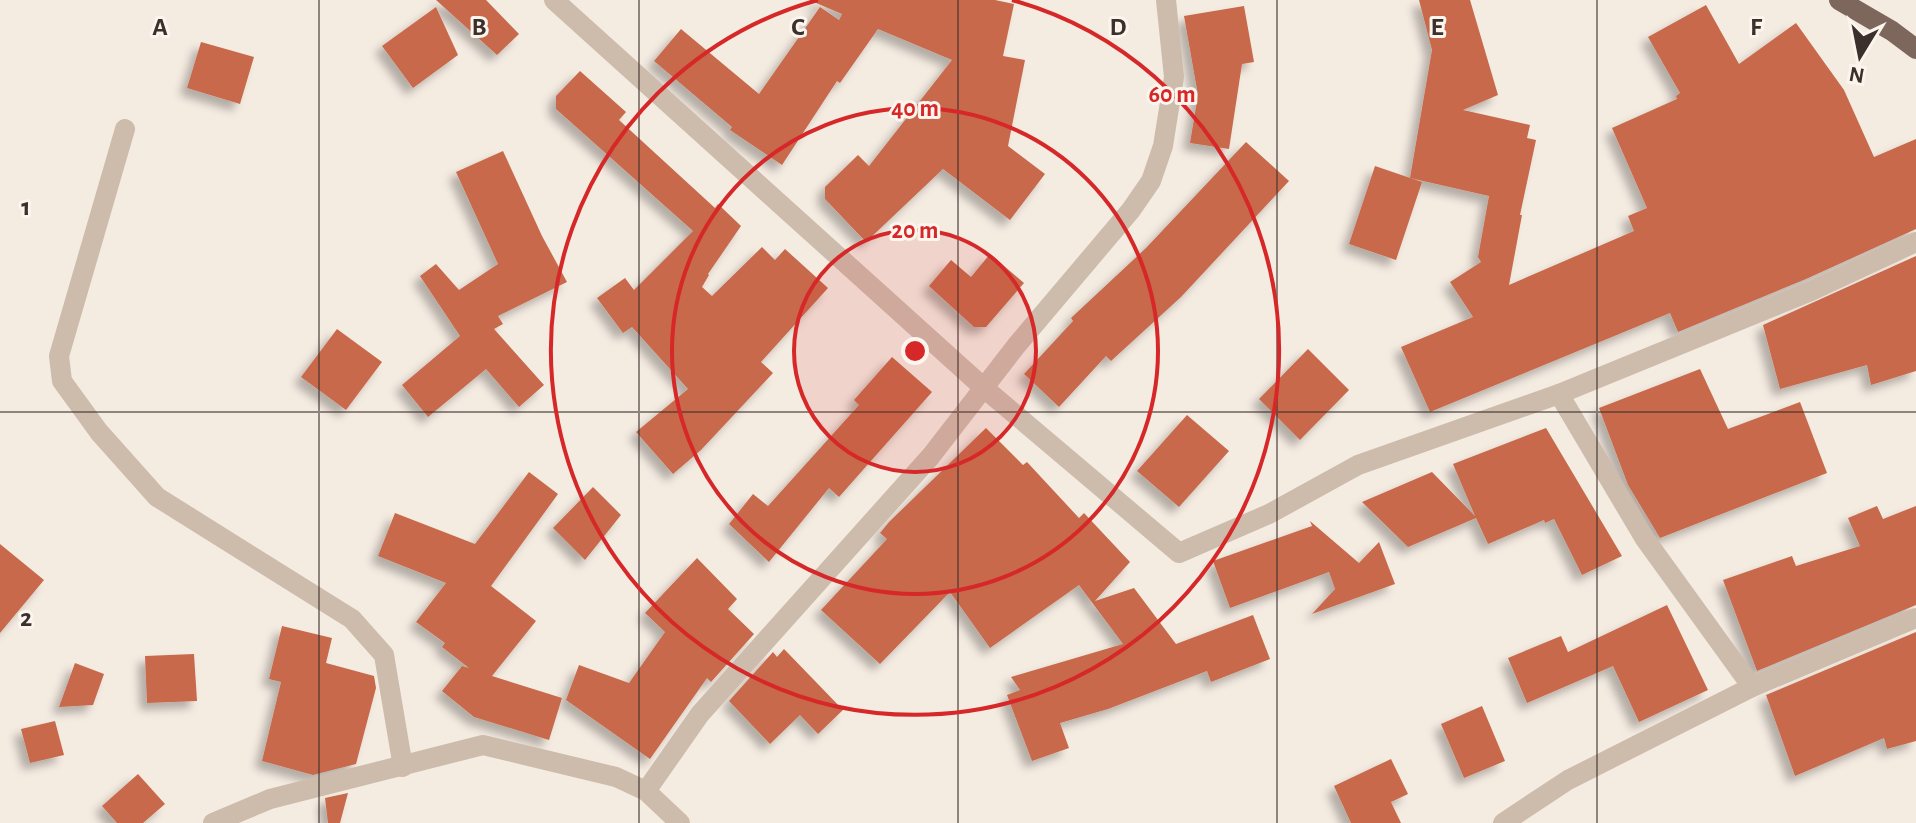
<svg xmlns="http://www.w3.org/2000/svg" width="1916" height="823" font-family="'Alegreya Sans',sans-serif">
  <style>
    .building { fill: #c8694b; filter: url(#shadow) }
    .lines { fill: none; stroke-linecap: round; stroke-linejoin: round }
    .street { stroke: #cdbbac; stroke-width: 20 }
    .primary { stroke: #7d675c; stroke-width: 20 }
    .grid { fill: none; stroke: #3b302b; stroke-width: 2; stroke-opacity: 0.55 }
    .ring { fill: none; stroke: #d62828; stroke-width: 4 }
    .grid-label { font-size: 26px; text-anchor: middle; font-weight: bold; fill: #3b302b; stroke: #fbf5ee; stroke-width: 6; stroke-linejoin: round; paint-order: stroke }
    .centre { fill: #d62828; stroke: #fbf5ee; stroke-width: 4 }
    .ring-label { font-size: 24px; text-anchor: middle; font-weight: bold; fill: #d62828; stroke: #fbf5ee; stroke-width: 6; stroke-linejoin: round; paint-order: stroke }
  </style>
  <defs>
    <filter id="shadow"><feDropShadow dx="-7" dy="7" stdDeviation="4" flood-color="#0004"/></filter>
  </defs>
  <rect width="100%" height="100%" fill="#f4ebe1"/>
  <!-- building -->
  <g class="building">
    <polygon points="436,0 486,0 519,34 497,55"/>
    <polygon points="809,0 995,0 1014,4 1003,56 1025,60 1008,146 1045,174 1010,220 943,169 866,242 825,199 825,187 858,155 869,166 952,60 878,29 840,83 837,81 782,165 730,130 732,127 654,61 681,29 759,94 820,7 839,20 842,14"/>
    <polygon points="1419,0 1470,0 1498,95 1463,110 1530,125 1527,138 1536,140 1520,215 1522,215 1509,285 1634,231 1628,216 1647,208 1612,128 1677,99 1676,96 1680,93 1648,37 1706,5 1739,64 1796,23 1844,90 1874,157 1916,139 1916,229 1806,279 1678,332 1670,313 1430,412 1401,347 1473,317 1450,282 1481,262 1478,257 1489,196 1410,178 1432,50"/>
    <polygon points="1244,6 1254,62 1242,64 1229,149 1190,143 1198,95 1184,16"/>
    <polygon points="436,7 458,55 413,88 382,46"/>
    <polygon points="201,42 254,57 240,104 187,88"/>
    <polygon points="580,71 626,112 619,120 715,208 718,204 741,226 708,274 709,275 702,287 712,296 762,247 775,260 785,249 828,288 761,362 773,373 701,450 673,474 636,432 688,389 632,327 623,333 597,298 625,278 634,290 693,231 556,109 556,96"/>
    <polygon points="1246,142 1289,181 1181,297 1111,361 1106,356 1059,407 1024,374 1073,321 1071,318 1146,248"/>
    <polygon points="503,151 542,236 567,282 498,316 503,324 494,329 544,385 519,407 486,369 428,417 402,385 460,336 420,276 436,264 459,290 498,264 456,172"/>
    <polygon points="1375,166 1422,182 1396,260 1349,244"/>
    <polygon points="990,254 1024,283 986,327 974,327 929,286 951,260 971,277"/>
    <polygon points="1916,256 1916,371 1871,385 1867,365 1780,389 1763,325"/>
    <polygon points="337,329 382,362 346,410 301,377"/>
    <polygon points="1308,349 1349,390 1300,440 1259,399"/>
    <polygon points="892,357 932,392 839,497 829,488 769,562 729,524 753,494 768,506 859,405 854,400"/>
    <polygon points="1700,369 1728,429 1800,402 1827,473 1660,538 1628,485 1599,408"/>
    <polygon points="1187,415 1229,451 1179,507 1137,471"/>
    <polygon points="986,428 1023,465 1027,462 1079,518 1084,513 1130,562 1095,601 1134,588 1176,644 1253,615 1270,659 1211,682 1207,671 1108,709 1060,723 1069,748 1032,761 1007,695 1020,690 1011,677 1123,644 1079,585 990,648 950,592 880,664 821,610 887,539 880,533 889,522"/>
    <polygon points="1546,428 1622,556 1582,575 1554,519 1545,523 1544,520 1488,544 1476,518 1408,547 1362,502 1432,472 1475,516 1453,464"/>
    <polygon points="529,472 558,494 491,586 536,621 492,676 562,698 549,740 474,717 442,691 462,666 469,668 442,647 445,643 416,622 446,583 378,556 395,513 475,544"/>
    <polygon points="593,487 621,515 585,560 553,528"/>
    <polygon points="1877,506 1883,519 1916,506 1916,605 1757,671 1723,580 1792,556 1796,566 1860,546 1848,518"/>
    <polygon points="1310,521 1359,563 1379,542 1395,584 1312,614 1335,589 1329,572 1230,608 1213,561 1312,526"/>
    <polygon points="0,544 44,580 0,633"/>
    <polygon points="697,558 737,599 728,609 754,634 711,682 707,678 650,759 566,700 579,665 629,683 665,632 645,613"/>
    <polygon points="1667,605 1708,690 1639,722 1613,666 1527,703 1508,658 1561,636 1568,652"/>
    <polygon points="282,626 332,638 326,663 374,676 376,688 356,764 313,775 262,761 281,682 269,679"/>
    <polygon points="1916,632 1916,741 1887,749 1884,738 1795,776 1766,695"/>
    <polygon points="784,649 843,710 818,734 800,715 770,744 729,701 773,652 777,657"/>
    <polygon points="194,654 197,701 147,703 145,656"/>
    <polygon points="75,663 104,674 93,705 59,707"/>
    <polygon points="1482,706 1505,761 1464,778 1441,724"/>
    <polygon points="55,721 64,755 30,763 21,729"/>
    <polygon points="1391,759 1408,794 1391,802 1401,823 1351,823 1334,786"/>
    <polygon points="138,774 165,804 143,823 117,823 102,806"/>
    <polygon points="348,793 340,823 328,823 325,798"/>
  </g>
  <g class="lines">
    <!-- street -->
    <g class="street">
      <polyline points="554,0 984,388 1179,553 1269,514 1358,465 1559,394 1811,291 1916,242"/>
      <polyline points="125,129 59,356 62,381 99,432 157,497 352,619 384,655 403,767"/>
      <polyline points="1559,394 1645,539 1752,687"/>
      <polyline points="646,791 700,714 931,456 1016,346 1131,210 1151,181 1163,146 1174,77 1166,0"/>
      <polyline points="213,823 270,799 483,745 616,777 646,791 680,823"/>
      <polyline points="1503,823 1568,780 1752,687 1916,618"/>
    </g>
    <!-- primary -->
    <polyline class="primary" points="1839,0 1892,31 1916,49"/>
  </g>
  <!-- grid -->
  <path class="grid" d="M319,0V823M639,0V823M958,0V823M1277,0V823M1597,0V823M0,412H1916"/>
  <!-- distance rings -->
  <circle cx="915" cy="351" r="121" fill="#d62828" fill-opacity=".12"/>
  <g class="ring">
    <circle cx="915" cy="351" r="121"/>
    <circle cx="915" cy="351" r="243"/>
    <path d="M1012 0A364 364 0 1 1 818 0"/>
  </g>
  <g class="grid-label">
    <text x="160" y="35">A</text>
    <text x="479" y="35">B</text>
    <text x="798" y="35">C</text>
    <text x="1118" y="35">D</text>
    <text x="1437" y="35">E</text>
    <text x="1756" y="35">F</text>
    <text x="26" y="215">1</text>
    <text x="26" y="626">2</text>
  </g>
  <circle cx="915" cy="351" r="12" class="centre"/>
  <g class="ring-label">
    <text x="1172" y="102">60 m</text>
    <text x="915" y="116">40 m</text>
    <text x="915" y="238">20 m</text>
  </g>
  <!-- north arrow -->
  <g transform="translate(1860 56) rotate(190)" stroke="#fbf5ee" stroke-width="6" paint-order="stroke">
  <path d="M0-6L14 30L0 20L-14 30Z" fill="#3b302b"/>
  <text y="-12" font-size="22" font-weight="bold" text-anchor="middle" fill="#3b302b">N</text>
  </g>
</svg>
